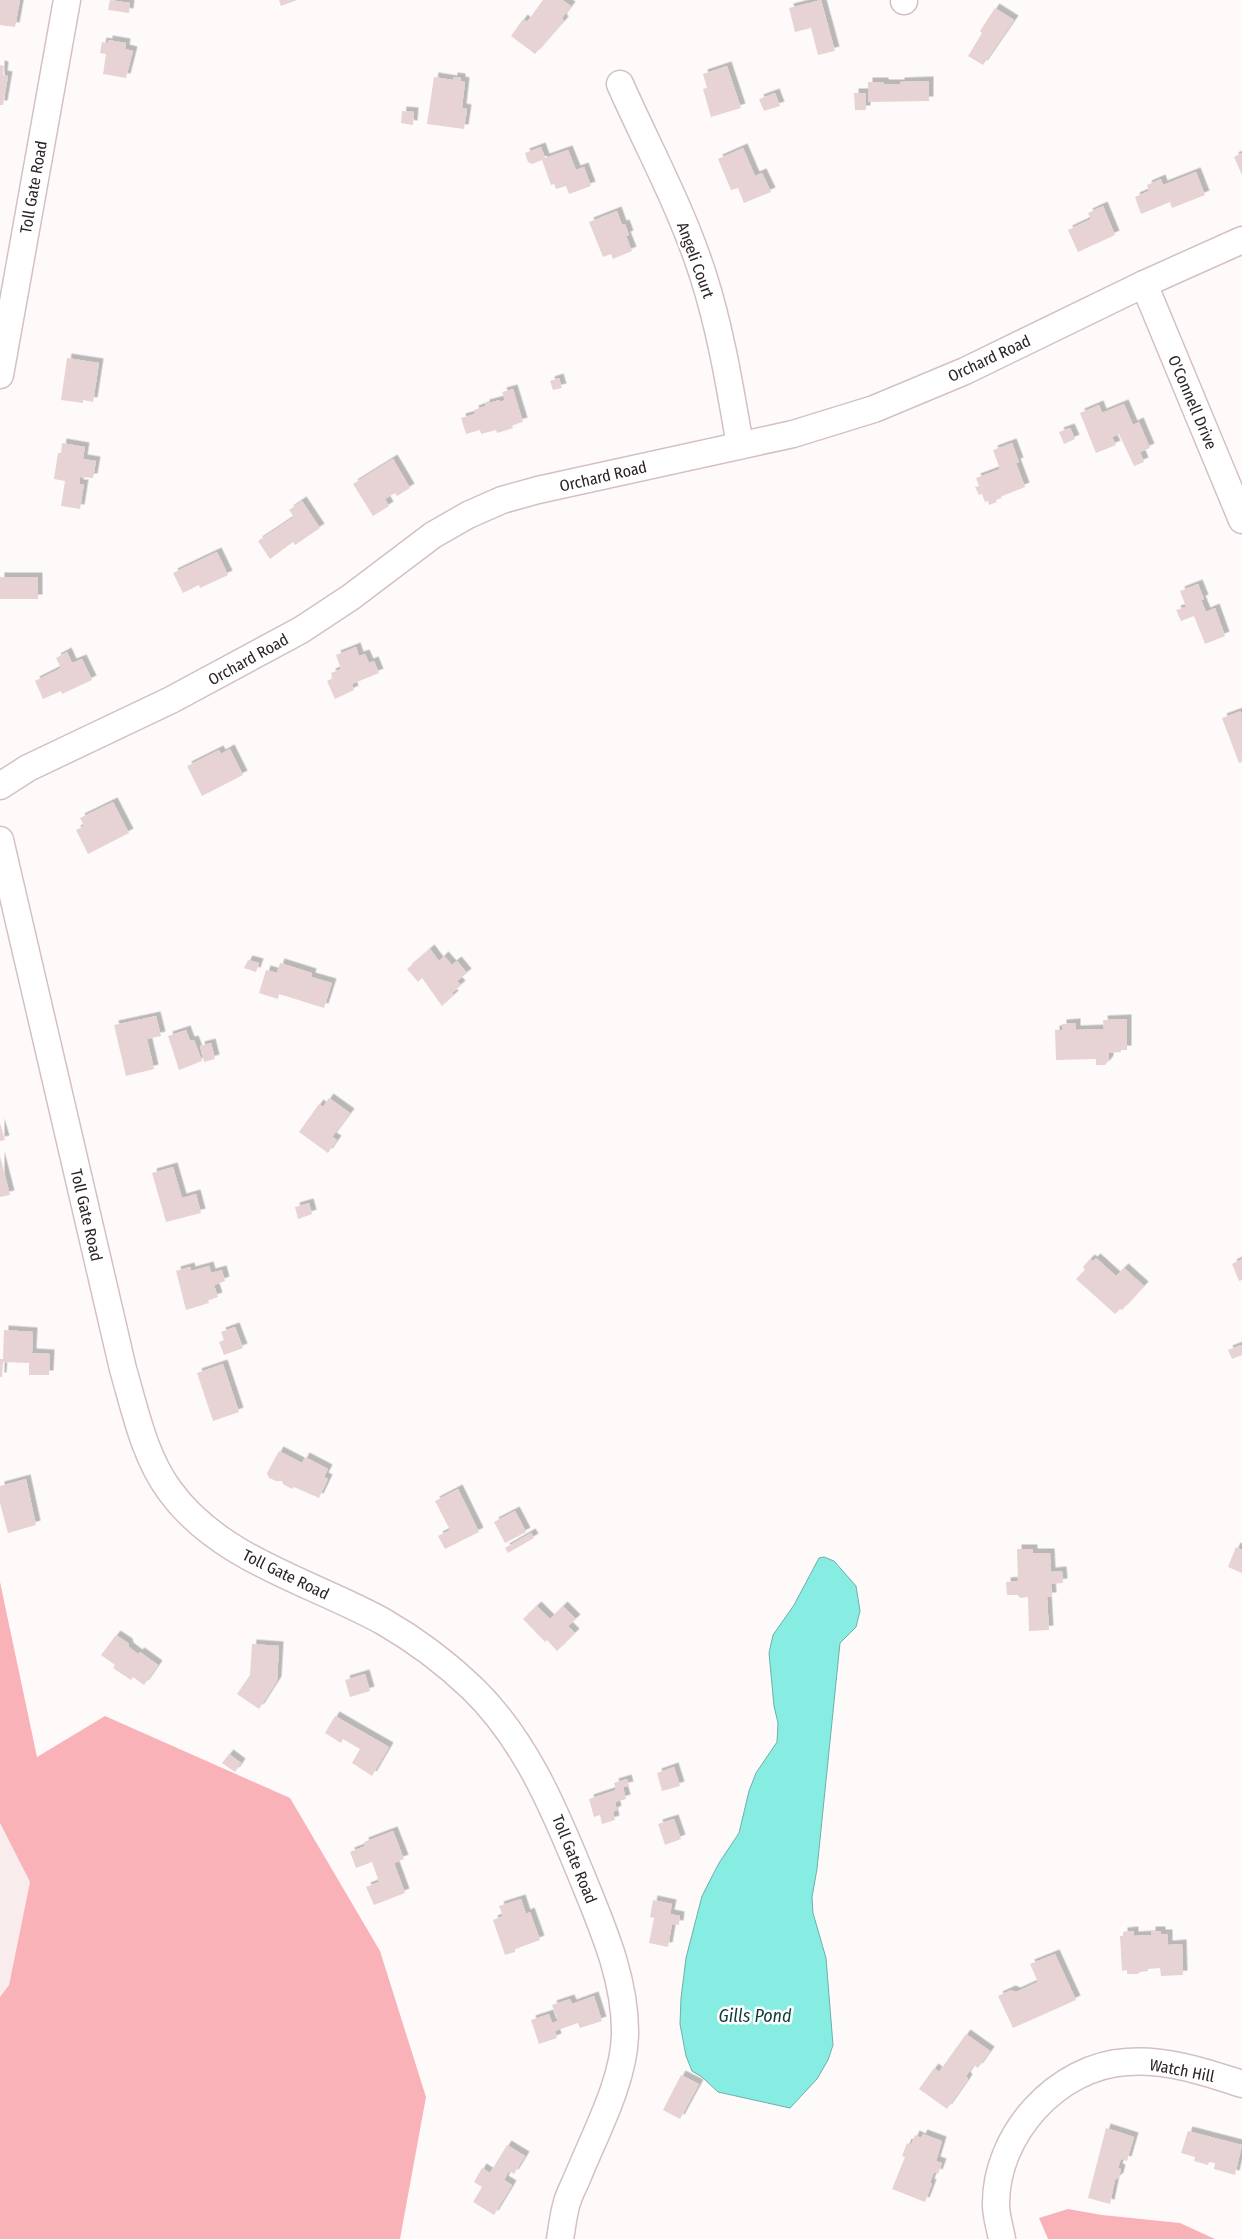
<svg xmlns="http://www.w3.org/2000/svg" width="1242" height="2239" font-family="'Fira Sans Condensed',sans-serif">
  <style>
    .built { fill: #f8eced }
    .green { fill: #fab2b9 }
    .water { fill: #87ece2; stroke: #6cb0a9 }
    .building { fill: #e7d3d4; filter: url(#shadow) }
    .lines { fill: none; stroke-linecap: round; stroke-linejoin: round }
    .minor-casing { stroke: #d4c0c2; stroke-width: 29 }
    .minor { stroke: #fff; stroke-width: 26 }
    .labels { text-anchor: middle; stroke-width: 5; stroke-linejoin: round; paint-order: stroke }
    .street-label { font-size: 16px; fill: #2c2425; stroke: #fff }
    .water-label { font-size: 18px; font-style: italic; fill: #0b3c38; stroke: #fff }
  </style>
  <defs>
    <filter id="shadow"><feDropShadow dx="4.5" dy="-4.5" stdDeviation="0" flood-color="#0004"/></filter>
  </defs>
  <rect width="100%" height="100%" fill="#fefafa"/>
  <!-- built -->
  <polygon class="built" points="0,1823 30,1882 9,1985 0,1997"/>
  <!-- green -->
  <g class="green">
    <polygon points="0,1582 37,1757 105,1716 290,1798 380,1951 426,2097 400,2239 0,2239 0,1997 9,1985 30,1882 0,1823"/>
    <polygon points="1068,2209 1102,2215 1180,2223 1215,2239 1048,2239 1039,2218"/>
  </g>
  <!-- water -->
  <polygon class="water" points="824,1557 834,1561 856,1586 860,1611 856,1627 840,1643 817,1869 812,1897 813,1913 826,1958 833,2045 828,2060 817,2079 790,2108 718,2092 702,2077 692,2071 686,2056 680,2024 681,1998 686,1958 702,1896 719,1863 739,1833 749,1791 756,1773 777,1742 778,1723 774,1706 769,1653 773,1635 794,1605 819,1558"/>
  <!-- building -->
  <g class="building">
    <polygon points="0,0 20,0 15,27 0,25"/>
    <polygon points="110,0 130,3 129,13 108,10"/>
    <polygon points="279,0 297,0 281,6"/>
    <polygon points="543,0 562,0 571,6 562,18 564,21 535,54 511,36 523,19 527,22"/>
    <polygon points="821,0 835,51 818,55 811,28 795,32 789,8"/>
    <polygon points="995,8 1014,20 983,65 968,56 982,33 980,31"/>
    <polygon points="108,40 126,43 125,49 133,51 126,78 103,74 106,54 100,53 102,42 108,43"/>
    <polygon points="0,65 4,66 3,75 8,76 3,105 0,105"/>
    <polygon points="727,66 741,108 711,117 703,89 707,88 703,74"/>
    <polygon points="434,77 453,80 453,77 461,78 461,81 465,82 462,108 467,109 464,129 427,124"/>
    <polygon points="929,81 929,101 868,102 868,82 884,82 884,84 900,84 900,82"/>
    <polygon points="775,93 780,106 764,111 759,99"/>
    <polygon points="854,93 866,93 866,110 855,110"/>
    <polygon points="402,111 414,112 413,125 401,123"/>
    <polygon points="541,147 545,158 568,150 576,170 584,167 591,186 569,194 566,186 556,189 554,184 551,185 542,160 532,164 528,162 525,153"/>
    <polygon points="743,148 755,176 762,173 771,192 744,203 738,188 731,190 718,159"/>
    <polygon points="1242,153 1242,175 1234,157"/>
    <polygon points="1196,172 1205,195 1172,208 1170,202 1141,214 1135,197 1149,191 1147,185 1161,179 1163,185"/>
    <polygon points="1103,206 1115,235 1078,252 1068,230 1091,219 1088,213"/>
    <polygon points="617,211 622,225 625,224 629,235 626,236 632,251 613,259 611,254 603,257 589,222"/>
    <polygon points="67,358 99,363 93,402 83,400 83,403 61,400"/>
    <polygon points="559,378 562,388 553,390 550,381"/>
    <polygon points="513,389 523,422 512,425 513,428 497,433 496,430 481,434 480,430 466,434 461,418 475,414 474,410 485,406 485,404 500,400 500,402 505,400 502,392"/>
    <polygon points="1124,404 1133,425 1139,422 1150,448 1140,452 1144,462 1134,466 1119,434 1112,437 1116,445 1096,453 1080,413 1099,405 1102,413"/>
    <polygon points="1070,428 1075,439 1064,444 1059,432"/>
    <polygon points="62,443 85,447 83,459 96,461 93,478 80,477 79,484 84,484 80,509 61,506 65,481 54,479 58,453 61,453"/>
    <polygon points="1012,443 1019,462 1016,463 1025,487 995,499 997,502 989,505 988,501 985,502 982,494 979,495 975,487 979,486 976,478 1000,469 993,450"/>
    <polygon points="393,459 410,488 397,496 395,493 385,499 389,506 373,516 353,484"/>
    <polygon points="302,501 320,528 295,545 293,542 270,559 258,541 294,517 289,510"/>
    <polygon points="217,552 228,575 200,588 199,585 183,593 173,573"/>
    <rect x="0" y="577" width="38" height="22"/>
    <polygon points="1198,584 1204,599 1201,600 1206,612 1215,608 1225,636 1205,644 1194,616 1181,621 1176,610 1186,607 1180,591"/>
    <polygon points="356,647 359,656 365,654 369,663 374,661 379,673 352,684 354,690 335,699 327,681 333,678 331,673 341,669 336,655"/>
    <polygon points="67,652 72,663 82,659 92,680 62,694 61,691 43,699 35,681 61,668 56,658"/>
    <polygon points="1241,711 1242,762 1239,763 1222,718"/>
    <polygon points="230,749 243,775 202,796 187,766 219,750 221,754"/>
    <polygon points="113,802 129,833 88,854 76,830 84,826 80,818"/>
    <polygon points="430,949 439,961 444,956 452,965 457,961 467,973 457,981 461,985 452,993 454,995 442,1006 422,978 418,982 407,969"/>
    <polygon points="248,960 259,963 256,972 244,968"/>
    <polygon points="280,963 312,973 311,977 332,983 324,1008 279,994 278,999 259,993 266,970 277,973"/>
    <polygon points="156,1016 161,1036 147,1039 154,1069 126,1076 114,1025"/>
    <polygon points="1127,1019 1127,1050 1121,1050 1121,1052 1109,1053 1109,1060 1105,1065 1096,1065 1096,1059 1056,1060 1055,1030 1062,1030 1062,1024 1076,1023 1076,1030 1104,1029 1103,1020"/>
    <polygon points="186,1030 190,1041 194,1040 202,1061 179,1070 168,1036"/>
    <polygon points="211,1043 215,1059 204,1062 200,1046"/>
    <polygon points="329,1098 350,1113 332,1137 337,1140 328,1153 299,1132 319,1104 323,1107"/>
    <polygon points="0,1123 5,1140 0,1141"/>
    <polygon points="0,1156 10,1195 0,1197"/>
    <polygon points="173,1167 182,1198 196,1194 201,1213 166,1222 152,1173"/>
    <polygon points="309,1203 312,1214 298,1219 295,1207"/>
    <polygon points="1096,1258 1116,1276 1124,1268 1144,1286 1122,1310 1120,1309 1115,1314 1076,1279 1085,1270 1083,1267 1090,1259 1093,1261"/>
    <polygon points="1242,1259 1242,1280 1239,1281 1232,1264"/>
    <polygon points="209,1266 211,1273 222,1270 225,1281 214,1285 218,1297 208,1300 209,1303 186,1310 176,1271 190,1267 191,1271"/>
    <polygon points="235,1327 243,1348 224,1355 219,1342 224,1340 221,1332"/>
    <polygon points="4,1330 33,1332 32,1353 50,1354 49,1375 29,1375 29,1363 3,1362 2,1377 0,1377 0,1359 3,1359"/>
    <polygon points="1241,1345 1242,1355 1232,1359 1228,1350"/>
    <polygon points="223,1364 239,1412 213,1421 197,1373"/>
    <polygon points="279,1451 302,1463 305,1457 328,1469 324,1477 328,1479 319,1498 294,1487 292,1489 283,1484 282,1481 276,1481 269,1478 267,1473"/>
    <polygon points="26,1479 36,1525 8,1533 0,1503 0,1486"/>
    <polygon points="458,1489 479,1532 445,1549 438,1536 450,1530 435,1501"/>
    <polygon points="515,1511 526,1532 505,1543 494,1522"/>
    <polygon points="531,1533 534,1538 508,1553 505,1548"/>
    <polygon points="1236,1547 1242,1550 1242,1573 1228,1567"/>
    <polygon points="1017,1549 1033,1549 1033,1553 1050,1553 1051,1572 1062,1571 1063,1583 1051,1584 1052,1597 1047,1597 1049,1630 1029,1631 1028,1597 1020,1598 1018,1595 1007,1595 1006,1582 1018,1581"/>
    <polygon points="537,1606 550,1619 563,1606 576,1619 568,1626 575,1633 557,1651 547,1640 545,1642 523,1619"/>
    <polygon points="116,1635 128,1643 129,1647 138,1654 140,1652 158,1665 144,1685 133,1677 131,1680 113,1668 115,1665 101,1655"/>
    <polygon points="252,1644 279,1646 277,1681 259,1709 237,1694 250,1675"/>
    <polygon points="365,1674 370,1691 350,1697 345,1680"/>
    <polygon points="335,1716 389,1747 372,1776 352,1763 360,1749 343,1739 341,1743 325,1733"/>
    <polygon points="229,1754 241,1763 235,1772 222,1763"/>
    <polygon points="674,1767 680,1786 662,1791 657,1773"/>
    <polygon points="627,1779 629,1786 623,1787 626,1799 615,1802 617,1810 613,1812 615,1820 602,1824 600,1815 594,1817 589,1799 616,1790 614,1783"/>
    <polygon points="674,1819 681,1839 665,1845 658,1824"/>
    <polygon points="393,1831 404,1859 394,1863 405,1893 374,1905 366,1887 379,1882 372,1862 356,1868 350,1852 365,1846 364,1842"/>
    <polygon points="521,1899 526,1914 530,1912 540,1940 515,1949 515,1952 505,1955 493,1920 503,1916 499,1906"/>
    <polygon points="653,1900 672,1904 670,1914 680,1916 679,1925 672,1924 668,1947 649,1943 654,1918 650,1917"/>
    <polygon points="1134,1931 1134,1936 1151,1935 1151,1931 1161,1931 1161,1934 1168,1934 1168,1945 1182,1944 1183,1975 1161,1976 1160,1968 1148,1969 1148,1971 1140,1972 1138,1974 1127,1974 1127,1970 1122,1971 1120,1936 1123,1936 1123,1932"/>
    <polygon points="1055,1954 1076,2000 1013,2028 998,1996 1011,1990 1016,1992 1038,1982 1030,1964"/>
    <polygon points="594,1996 602,2021 580,2028 578,2023 555,2031 557,2038 539,2044 531,2020 549,2014 552,2023 558,2021 552,2005 570,1999 572,2004"/>
    <polygon points="966,2034 990,2051 978,2068 974,2065 966,2076 968,2079 947,2109 919,2089 934,2068 939,2072"/>
    <polygon points="681,2075 699,2084 680,2119 663,2110"/>
    <polygon points="1106,2128 1134,2137 1127,2161 1121,2159 1118,2168 1121,2169 1119,2177 1115,2180 1110,2204 1088,2198"/>
    <polygon points="1188,2131 1242,2145 1235,2175 1214,2169 1215,2163 1209,2162 1208,2165 1194,2161 1195,2157 1181,2153"/>
    <polygon points="923,2134 942,2141 936,2161 942,2163 938,2174 934,2172 930,2183 932,2184 925,2202 892,2189 905,2157 902,2156 907,2143 911,2145 915,2135 921,2138"/>
    <polygon points="507,2145 525,2156 514,2174 509,2171 504,2180 512,2185 494,2215 473,2202 482,2187 474,2182 482,2168 490,2173"/>
  </g>
  <g class="lines">
    <!-- minor casing -->
    <g class="minor-casing">
      <g id="minor">
        <polyline points="904,1 904,0"/>
        <path d="M620,84C648,147 682,209 703,275C721,331 730,388 740,445"/>
        <polyline points="1144,284 1242,520"/>
        <polyline points="0,375 67,0"/>
        <polyline points="0,786 28,768 171,700 301,630 351,597 433,535 468,515 502,500 538,490 793,434 874,409 965,371 1144,284 1242,240"/>
        <path d="M0,840L123,1369C135,1410 144,1456 170,1491C220,1560 312,1582 384,1622C415,1640 446,1663 472,1688C524,1738 553,1806 580,1872C601,1924 626,1978 625,2035C624,2081 595,2134 578,2176C574,2186 568,2196 566,2206C563,2217 562,2228 560,2239"/>
        <path d="M1002,2239C1000,2228 996,2216 996,2205C995,2135 1057,2066 1127,2062C1167,2059 1205,2072 1242,2084"/>
      </g>
    </g>
    <!-- minor -->
    <use href="#minor" class="minor"/>
  </g>
  <g class="labels">
    <!-- street labels -->
    <g class="street-label">
      <text transform="translate(33 187) rotate(-80)" y="6">Toll Gate Road</text>
      <text transform="translate(696 260) rotate(70)" y="6">Angeli Court</text>
      <text transform="translate(989 358) rotate(-25)" y="6">Orchard Road</text>
      <text transform="translate(1193 402) rotate(67)" y="6">O'Connell Drive</text>
      <text transform="translate(603 476) rotate(-13)" y="6">Orchard Road</text>
      <text transform="translate(248 659) rotate(-29)" y="6">Orchard Road</text>
      <text transform="translate(87 1215) rotate(77)" y="6">Toll Gate Road</text>
      <text transform="translate(286 1574) rotate(26)" y="6">Toll Gate Road</text>
      <text transform="translate(575 1859) rotate(68)" y="6">Toll Gate Road</text>
      <text transform="translate(1182 2070) rotate(11)" y="6">Watch Hill</text>
    </g>
    <!-- water labels -->
    <g class="water-label">
      <text x="755" y="2022">Gills Pond</text>
    </g>
  </g>
</svg>
